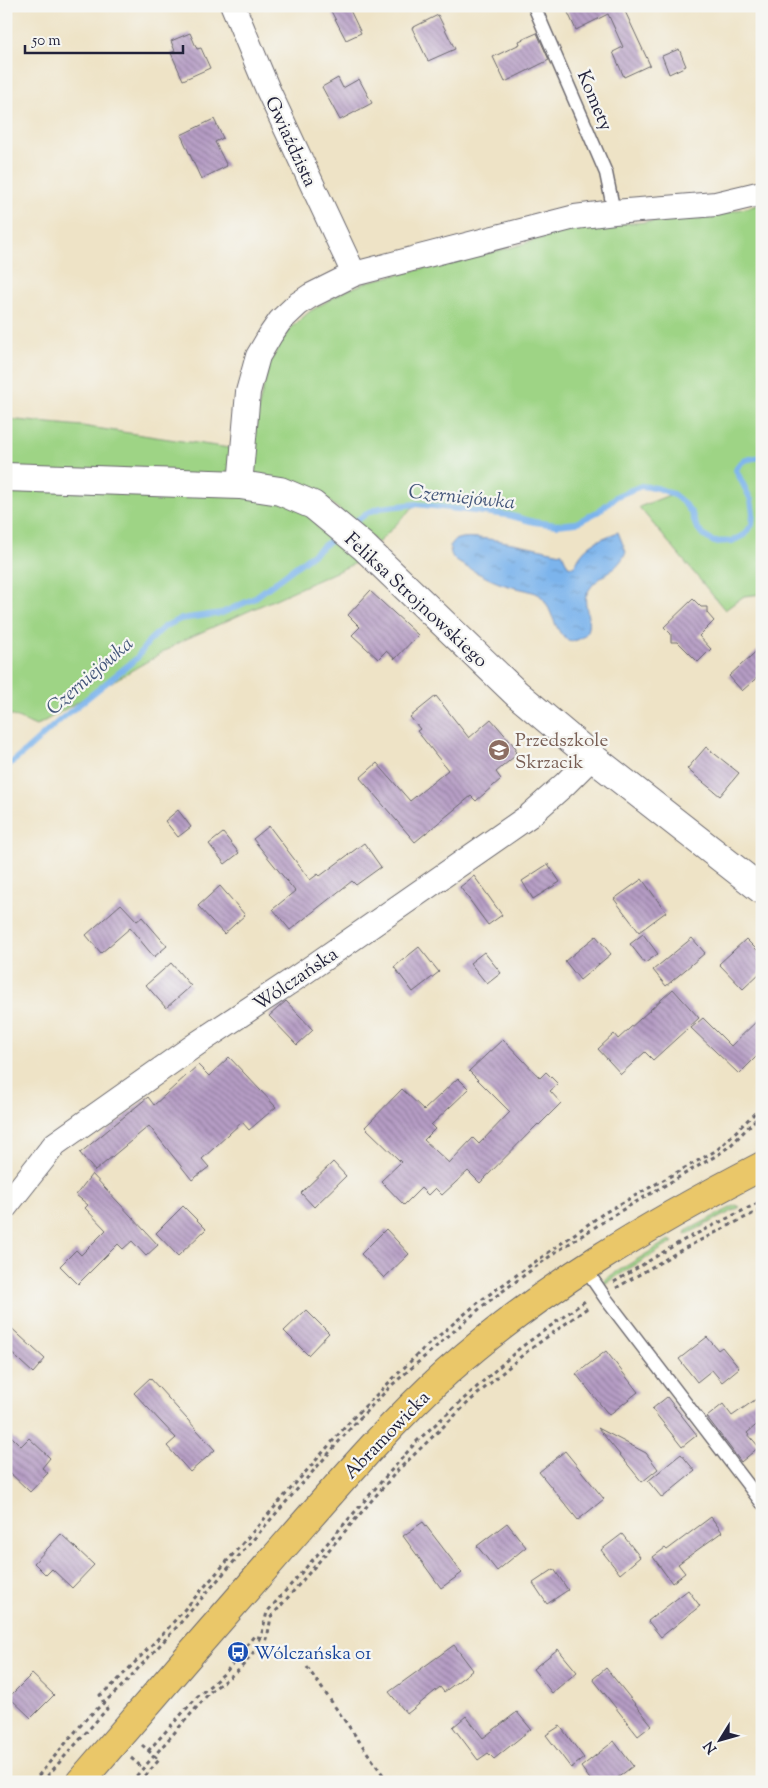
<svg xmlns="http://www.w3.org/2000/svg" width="768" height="1788" font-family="'Sorts Mill Goudy',serif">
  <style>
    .grass { fill: #9ed485; stroke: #607b60 }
    .water { fill: url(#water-ripples); stroke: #4f6b94 }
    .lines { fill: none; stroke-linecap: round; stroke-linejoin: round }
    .stream { stroke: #7cb4ec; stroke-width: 6 }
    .building { fill: url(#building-back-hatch) }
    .service-casing { stroke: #69666c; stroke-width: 15 }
    .minor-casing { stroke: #69666c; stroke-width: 26 }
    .tertiary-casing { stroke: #69666c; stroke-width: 30 }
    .primary-casing { stroke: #69666c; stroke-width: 30 }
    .path { stroke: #69666c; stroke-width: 3; stroke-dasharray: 4 4; stroke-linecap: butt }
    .service { stroke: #fff; stroke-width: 12 }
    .minor { stroke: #fff; stroke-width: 24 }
    .tertiary { stroke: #fff; stroke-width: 28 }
    .primary { stroke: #eac769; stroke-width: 28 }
    .labels { text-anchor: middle; stroke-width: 4.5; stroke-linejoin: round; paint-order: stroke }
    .street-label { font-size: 19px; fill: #22223b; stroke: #f6f6f2 }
    .education-label { font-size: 19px; fill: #785e54; stroke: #f6f6f2; text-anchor: start }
    .transit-label { font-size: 19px; fill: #164399; stroke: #f6f6f2; text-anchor: start }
    .water-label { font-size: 20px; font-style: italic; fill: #425579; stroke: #f6f6f2 }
  </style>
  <defs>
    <pattern id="water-ripples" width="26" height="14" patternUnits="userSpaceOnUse" patternTransform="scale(1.25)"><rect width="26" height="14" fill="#7cb4ec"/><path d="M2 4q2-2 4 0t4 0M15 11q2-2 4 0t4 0" fill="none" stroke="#6592c0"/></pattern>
    <pattern id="building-back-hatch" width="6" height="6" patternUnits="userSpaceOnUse" patternTransform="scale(1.25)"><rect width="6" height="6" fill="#b59cc4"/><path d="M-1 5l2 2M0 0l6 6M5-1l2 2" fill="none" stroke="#937fa0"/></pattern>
  </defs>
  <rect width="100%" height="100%" fill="#f6f6f2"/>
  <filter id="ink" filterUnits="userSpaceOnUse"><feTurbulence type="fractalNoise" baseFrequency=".02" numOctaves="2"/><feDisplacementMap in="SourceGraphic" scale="10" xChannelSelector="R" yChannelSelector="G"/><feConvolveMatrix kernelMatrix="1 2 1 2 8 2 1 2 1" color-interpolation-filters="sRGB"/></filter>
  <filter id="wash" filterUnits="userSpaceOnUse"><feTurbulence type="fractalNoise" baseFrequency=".0096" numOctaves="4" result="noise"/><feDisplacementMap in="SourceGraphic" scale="20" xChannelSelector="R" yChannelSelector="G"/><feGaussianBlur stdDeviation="1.12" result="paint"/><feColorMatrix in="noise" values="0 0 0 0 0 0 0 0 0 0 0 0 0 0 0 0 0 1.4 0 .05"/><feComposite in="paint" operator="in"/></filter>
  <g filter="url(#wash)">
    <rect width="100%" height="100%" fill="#eee3c6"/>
    <!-- grass -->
    <g class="grass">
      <polygon points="762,204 762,594 744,596 725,610 639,507 672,494 657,488 641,486 617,496 599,511 576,523 557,525 534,522 508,515 416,504 378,543 327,499 316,526 358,562 184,640 36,726 6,713 6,419 82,426 256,452 254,442 258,409 269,365 280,344 290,329 309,312 343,292 370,281 513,247 575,227 704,218"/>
      <polygon points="736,1205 740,1207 685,1235 686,1231"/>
      <polygon points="669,1240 673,1242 604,1284 605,1279"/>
    </g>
    <!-- water -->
    <path class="water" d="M618,532L626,552C616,575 594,575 586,596C583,607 598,633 577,640C554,648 554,600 536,593C525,589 513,588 502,584C494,582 461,565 455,560C451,556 450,551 450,546C452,544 453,542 455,540C471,531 542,550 562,553L568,566L574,567C584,544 596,541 618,532Z"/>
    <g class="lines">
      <!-- stream -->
      <g class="stream">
        <path d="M348,527L367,513L380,508L416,504L508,515L534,522L557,525L576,523L599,511L617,496L641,486L657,488L673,494L685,504L692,514L696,526L704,536L714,542L732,541L744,535L752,525L753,513L751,500L736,470C741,458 751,459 762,457"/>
        <polyline points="6,767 20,756 60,720 136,659 149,641 164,627 180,619 222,613 253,599 338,535"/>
      </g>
    </g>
    <g id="blocks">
      <!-- building -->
      <g class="building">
        <polygon points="341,6 348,6 361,33 346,40 331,11"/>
        <polygon points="565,6 625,6 623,7 650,65 624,77 613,52 623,47 608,14 576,30"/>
        <polygon points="438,15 455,49 428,61 412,28"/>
        <polygon points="190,33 197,49 201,48 210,68 183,80 171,53 175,51 171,41"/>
        <polygon points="537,33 549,60 505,82 493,57 520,44 519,41"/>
        <polygon points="679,49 686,66 669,74 662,56"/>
        <polygon points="338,78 343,88 359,79 372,103 340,120 322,87"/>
        <polygon points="214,119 223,138 215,142 227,166 201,179 181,135"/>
        <polygon points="370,591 418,635 395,659 386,651 378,659 352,635 360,627 348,615"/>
        <polygon points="693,599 701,607 707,607 707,613 714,621 699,636 711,649 698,662 678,642 671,642 671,634 664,627"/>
        <polygon points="762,646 762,673 742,691 729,676"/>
        <polygon points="436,696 469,738 491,719 516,748 515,756 496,772 501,779 476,801 471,796 415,842 360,778 377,763 410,801 448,770 417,731 420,729 410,717"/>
        <polygon points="706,747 739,773 720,796 687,769"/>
        <polygon points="178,810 191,827 178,837 165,821"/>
        <polygon points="269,826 310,880 318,874 320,876 364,843 381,867 356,885 352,881 290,930 273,909 295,891 253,839"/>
        <polygon points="223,833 239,853 225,864 209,844"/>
        <polygon points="548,864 560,882 533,899 522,881"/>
        <polygon points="474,876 502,915 488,925 460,887"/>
        <polygon points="642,879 666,912 639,932 614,899"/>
        <polygon points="220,886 245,915 224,934 198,906"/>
        <polygon points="121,904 137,921 142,917 167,946 154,957 130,928 101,953 86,935"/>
        <polygon points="643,934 658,954 645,963 630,944"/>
        <polygon points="596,936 611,954 580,980 565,961"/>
        <polygon points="692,938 705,953 666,986 653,970"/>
        <polygon points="746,939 762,955 762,971 743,989 719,964"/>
        <polygon points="419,947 439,972 413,992 394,967"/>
        <polygon points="484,952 501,973 487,984 470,963"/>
        <polygon points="171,963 191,986 166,1008 146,985"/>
        <polygon points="673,989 699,1018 653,1060 645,1052 621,1074 598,1049 614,1034 618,1039"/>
        <polygon points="286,1001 313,1030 297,1045 269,1016"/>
        <polygon points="762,1016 762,1051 739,1074 691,1028 703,1018 731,1046"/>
        <polygon points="503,1039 540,1078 546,1072 558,1084 550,1091 561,1103 539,1125 538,1124 480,1183 468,1171 442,1195 435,1188 428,1195 421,1188 404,1205 381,1181 401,1162 365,1127 402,1089 424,1110 458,1078 469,1089 431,1125 435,1129 424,1140 449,1163 473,1138 479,1144 510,1112 469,1071"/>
        <polygon points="229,1057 276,1107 249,1130 242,1122 202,1159 209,1167 192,1180 149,1126 95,1171 80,1153 148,1097 154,1105 198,1065 209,1076"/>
        <polygon points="333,1162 346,1176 314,1207 301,1193"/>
        <polygon points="92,1174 158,1245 146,1256 132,1241 123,1249 118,1244 78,1284 60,1266 76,1250 81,1255 106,1230 85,1208 88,1205 76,1195"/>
        <polygon points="183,1206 206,1229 178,1256 156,1233"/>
        <polygon points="386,1229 409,1254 384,1278 361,1254"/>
        <polygon points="306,1310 329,1333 308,1355 284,1331"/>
        <polygon points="6,1323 45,1359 33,1373 6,1348"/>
        <polygon points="707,1337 718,1350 722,1347 739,1368 722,1382 712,1370 697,1382 679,1359"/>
        <polygon points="606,1351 638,1392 609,1415 576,1374"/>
        <polygon points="150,1378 215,1450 190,1472 167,1446 176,1438 134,1393"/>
        <polygon points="762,1395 762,1420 747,1433 759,1447 741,1462 707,1417 723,1404 732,1416"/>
        <polygon points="667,1397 697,1435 682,1447 652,1409"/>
        <polygon points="598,1428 646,1453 658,1469 642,1482"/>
        <polygon points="6,1431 21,1446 29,1438 50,1458 42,1468 48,1473 30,1492 6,1469"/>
        <polygon points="565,1451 604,1499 578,1520 539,1472"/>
        <polygon points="681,1454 695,1471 662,1498 648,1481"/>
        <polygon points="711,1517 722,1532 678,1564 685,1573 672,1583 653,1557 665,1548 667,1550"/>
        <polygon points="423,1522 462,1573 441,1588 403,1536"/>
        <polygon points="507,1523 526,1547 497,1571 477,1546"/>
        <polygon points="61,1534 94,1565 72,1588 52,1569 46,1575 34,1563"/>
        <polygon points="622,1534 640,1557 620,1574 601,1550"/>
        <polygon points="554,1569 568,1590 547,1604 533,1583"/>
        <polygon points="688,1590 700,1606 661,1637 648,1621"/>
        <polygon points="454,1645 473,1670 444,1692 440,1687 407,1714 389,1692"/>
        <polygon points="558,1649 577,1672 552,1693 533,1669"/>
        <polygon points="606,1668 652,1725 638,1736 593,1679"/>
        <polygon points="32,1674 54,1695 31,1718 9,1697"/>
        <polygon points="517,1712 531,1729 494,1759 488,1753 478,1760 453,1727 466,1716 483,1738"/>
        <polygon points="560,1726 584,1758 571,1768 546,1735"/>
        <polygon points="614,1741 633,1766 612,1782 592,1782 581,1767"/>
      </g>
    </g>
  </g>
  <g filter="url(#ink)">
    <use href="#blocks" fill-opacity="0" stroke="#69666c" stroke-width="1"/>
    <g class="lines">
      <!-- service casing -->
      <g class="service-casing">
        <g id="service">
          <polyline points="534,6 606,173 614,212"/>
          <polyline points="584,1267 606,1299 762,1503"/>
        </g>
      </g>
      <!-- minor casing -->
      <g class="minor-casing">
        <g id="minor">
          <polyline points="233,6 268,90 354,274"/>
          <polyline points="240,485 248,392 258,356 271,334 280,321 298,304 310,296 354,274 575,217 614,212 716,204 762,193"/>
          <polyline points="6,1206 55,1144 198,1043 299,976 529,816 565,784 592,757"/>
        </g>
      </g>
      <!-- tertiary casing -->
      <g class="tertiary-casing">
        <polyline id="tertiary" points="6,477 240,485 280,491 313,505 364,547 517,694 592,757 762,890"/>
      </g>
      <!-- primary casing -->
      <g class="primary-casing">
        <path id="primary" d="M80,1782C151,1699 222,1617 294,1535C343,1479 391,1423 447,1372C541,1288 650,1224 762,1166"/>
      </g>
      <!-- path -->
      <g class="path">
        <polyline points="614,1282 680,1242 762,1201"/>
        <polyline points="616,1288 683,1249 762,1209"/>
        <polyline points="307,1667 388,1782"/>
        <polyline points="148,1751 197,1697 226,1672 254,1636 267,1639 271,1617 398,1470 422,1447 471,1400 525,1353 590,1306"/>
        <polyline points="131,1758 144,1769"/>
        <polyline points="33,1782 86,1719 120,1688 174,1630 357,1421 392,1385 484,1305 553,1254 617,1213 719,1154 731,1145 762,1113"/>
        <polyline points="42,1782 107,1709 100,1695 115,1683 170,1626 353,1418 422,1350 480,1301 604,1213 717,1150 757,1111 762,1116"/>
        <polyline points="131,1782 211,1691 239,1670 252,1655 261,1637 267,1612 417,1441 520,1348 588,1299"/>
        <polyline points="140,1782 159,1760 142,1745"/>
      </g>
      <!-- service -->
      <use href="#service" class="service"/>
      <!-- minor -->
      <use href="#minor" class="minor"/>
      <!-- tertiary -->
      <use href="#tertiary" class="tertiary"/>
      <!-- primary -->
      <use href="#primary" class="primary"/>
    </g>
  </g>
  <!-- icons -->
  <defs>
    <g id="school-disc" transform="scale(1.125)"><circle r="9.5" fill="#8d6e63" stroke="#f6f6f2"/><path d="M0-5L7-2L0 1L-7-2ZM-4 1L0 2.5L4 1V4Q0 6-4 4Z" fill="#fff"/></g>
    <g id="bus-disc" transform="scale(1.125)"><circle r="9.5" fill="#1a4fb4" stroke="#f6f6f2"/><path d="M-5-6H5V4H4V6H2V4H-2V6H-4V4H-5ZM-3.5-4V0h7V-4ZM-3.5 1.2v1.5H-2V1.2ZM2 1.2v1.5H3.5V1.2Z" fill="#fff"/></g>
  </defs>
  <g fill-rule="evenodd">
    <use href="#school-disc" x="499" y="750"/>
    <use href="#bus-disc" x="238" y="1652"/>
  </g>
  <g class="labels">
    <!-- street labels -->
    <g class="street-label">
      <text transform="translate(596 100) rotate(67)" y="7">Komety</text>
      <text transform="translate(292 141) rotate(65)" y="7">Gwiaździsta</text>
      <text transform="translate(417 599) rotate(43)" y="7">Feliksa Strojnowskiego</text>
      <text transform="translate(295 978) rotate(-34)" y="7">Wólczańska</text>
      <text transform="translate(386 1434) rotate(-46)" y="7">Abramowicka</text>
    </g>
    <!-- education labels -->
    <g class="education-label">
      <text x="515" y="746">Przedszkole<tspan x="515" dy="22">Skrzacik</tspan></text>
    </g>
    <!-- transit labels -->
    <g class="transit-label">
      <text x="254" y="1659">Wólczańska 01</text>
    </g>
    <!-- water labels -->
    <g class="water-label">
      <text transform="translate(462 496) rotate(6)" y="7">Czerniejówka</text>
      <text transform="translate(89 675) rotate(-41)" y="7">Czerniejówka</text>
    </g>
  </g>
  <!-- margin -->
  <rect width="768" height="1788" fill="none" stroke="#f6f6f2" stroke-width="25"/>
  <!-- north arrow -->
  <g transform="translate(720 1740) rotate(233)" stroke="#f6f6f2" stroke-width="4" paint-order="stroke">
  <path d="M0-4L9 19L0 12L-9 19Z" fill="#22223b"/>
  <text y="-8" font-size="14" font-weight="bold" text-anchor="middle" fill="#22223b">N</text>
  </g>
  <!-- scale -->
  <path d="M25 45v8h158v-8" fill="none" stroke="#22223b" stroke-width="2.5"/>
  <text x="32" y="45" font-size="15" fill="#22223b" stroke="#f6f6f2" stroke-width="4" paint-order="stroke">50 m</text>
</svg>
